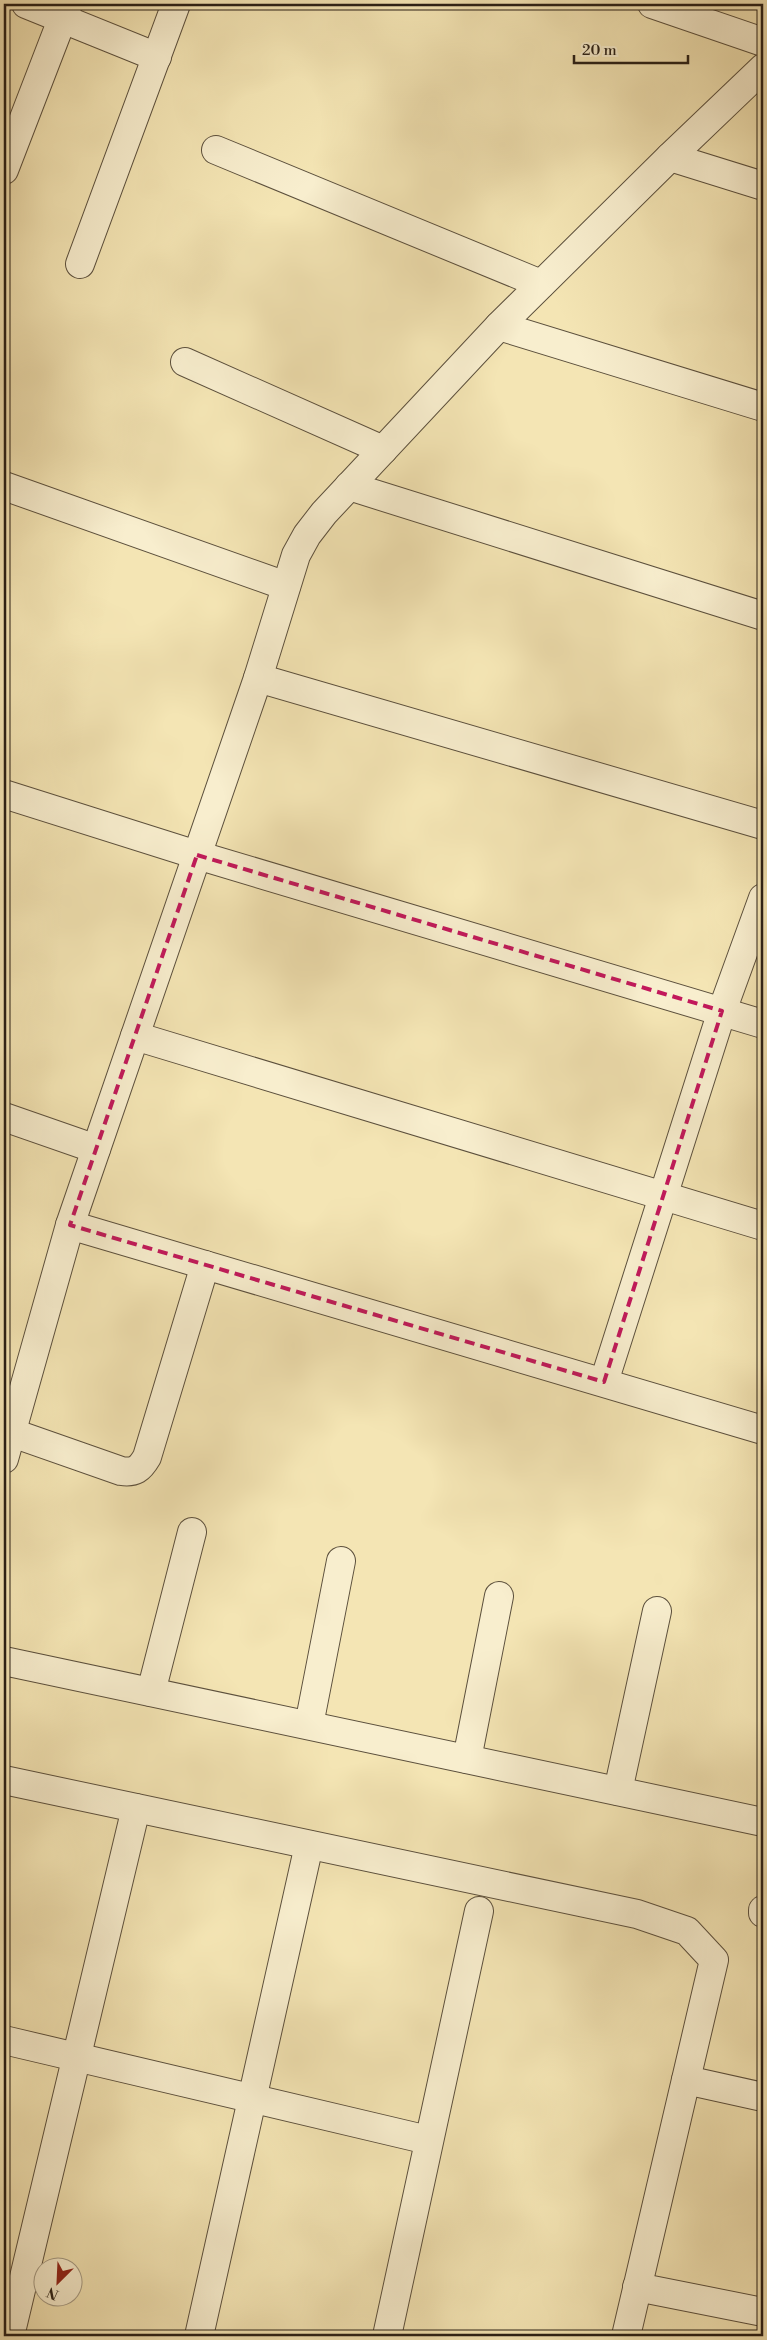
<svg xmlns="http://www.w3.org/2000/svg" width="767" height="2340" font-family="'Libre Bodoni',serif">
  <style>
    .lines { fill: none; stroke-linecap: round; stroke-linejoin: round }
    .minor-casing { stroke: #5c503d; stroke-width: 30 }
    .minor { stroke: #f8eece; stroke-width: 28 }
    .marked { fill: none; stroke: #c2185b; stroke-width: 4; stroke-dasharray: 10 6; stroke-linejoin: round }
  </style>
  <rect width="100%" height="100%" fill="#f4e5b4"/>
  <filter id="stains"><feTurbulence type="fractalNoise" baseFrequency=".004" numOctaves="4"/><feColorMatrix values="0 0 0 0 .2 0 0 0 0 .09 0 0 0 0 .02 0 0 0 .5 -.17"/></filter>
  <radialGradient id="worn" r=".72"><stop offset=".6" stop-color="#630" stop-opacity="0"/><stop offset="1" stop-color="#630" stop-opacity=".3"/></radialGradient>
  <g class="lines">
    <!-- minor casing -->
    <g class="minor-casing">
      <g id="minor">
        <polyline points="26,4 157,57"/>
        <polyline points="652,4 763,42"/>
        <polyline points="216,150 541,284"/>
        <polyline points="670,157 763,186"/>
        <polyline points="4,170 68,4"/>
        <polyline points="80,264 176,4"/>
        <polyline points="499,326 763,407"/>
        <polyline points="185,362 383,450"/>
        <polyline points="4,486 286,586"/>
        <polyline points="349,486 763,616"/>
        <polyline points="258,678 763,825"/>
        <polyline points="4,794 197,855 763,1024"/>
        <polyline points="135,1036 763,1226"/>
        <polyline points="4,1117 96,1149"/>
        <polyline points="70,1225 763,1430"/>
        <polyline points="604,1382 722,1011 763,898"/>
        <path d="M4,1430L121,1471C135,1473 140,1469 147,1457L205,1265"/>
        <polyline points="4,1459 70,1225 258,678 296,555 307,535 324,513 499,326 670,157 763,68"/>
        <polyline points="4,1661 763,1822"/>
        <polyline points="151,1692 192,1532"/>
        <polyline points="309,1725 341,1561"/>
        <polyline points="467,1759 499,1596"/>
        <polyline points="4,1780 637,1914 687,1931 714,1960 626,2336"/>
        <polyline points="618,1791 657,1611"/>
        <polyline points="763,1913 763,1910"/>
        <polyline points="4,2040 428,2140"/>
        <polyline points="686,2080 763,2097"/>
        <polyline points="637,2287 763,2312"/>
        <polyline points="10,2336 136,1808"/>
        <polyline points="199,2336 309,1845"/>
        <polyline points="387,2336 479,1911"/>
      </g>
    </g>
    <!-- minor -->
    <use href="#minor" class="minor"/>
  </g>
  <!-- marked area -->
  <path class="marked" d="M197,855L722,1011L604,1382L70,1225Z"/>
  <!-- margin -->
  <rect width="767" height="2340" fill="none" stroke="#f4e5b4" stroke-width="20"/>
  <rect x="5" y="5" width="757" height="2330" fill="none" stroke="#291f15" stroke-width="2.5"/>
  <rect x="10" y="10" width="747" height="2320" fill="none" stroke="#291f15"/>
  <!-- north arrow -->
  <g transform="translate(58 2282) rotate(204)"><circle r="24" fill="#f8eece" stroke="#a59b84"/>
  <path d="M0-4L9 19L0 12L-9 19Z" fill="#8f2418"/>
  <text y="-8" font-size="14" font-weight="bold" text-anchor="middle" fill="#291f15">N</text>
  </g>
  <!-- scale -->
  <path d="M574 55v8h114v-8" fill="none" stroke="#291f15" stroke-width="2.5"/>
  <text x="582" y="55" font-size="15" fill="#291f15" stroke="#f8eece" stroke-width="4" paint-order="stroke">20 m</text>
  <rect width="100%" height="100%" filter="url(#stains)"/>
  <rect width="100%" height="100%" fill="url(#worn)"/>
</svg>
